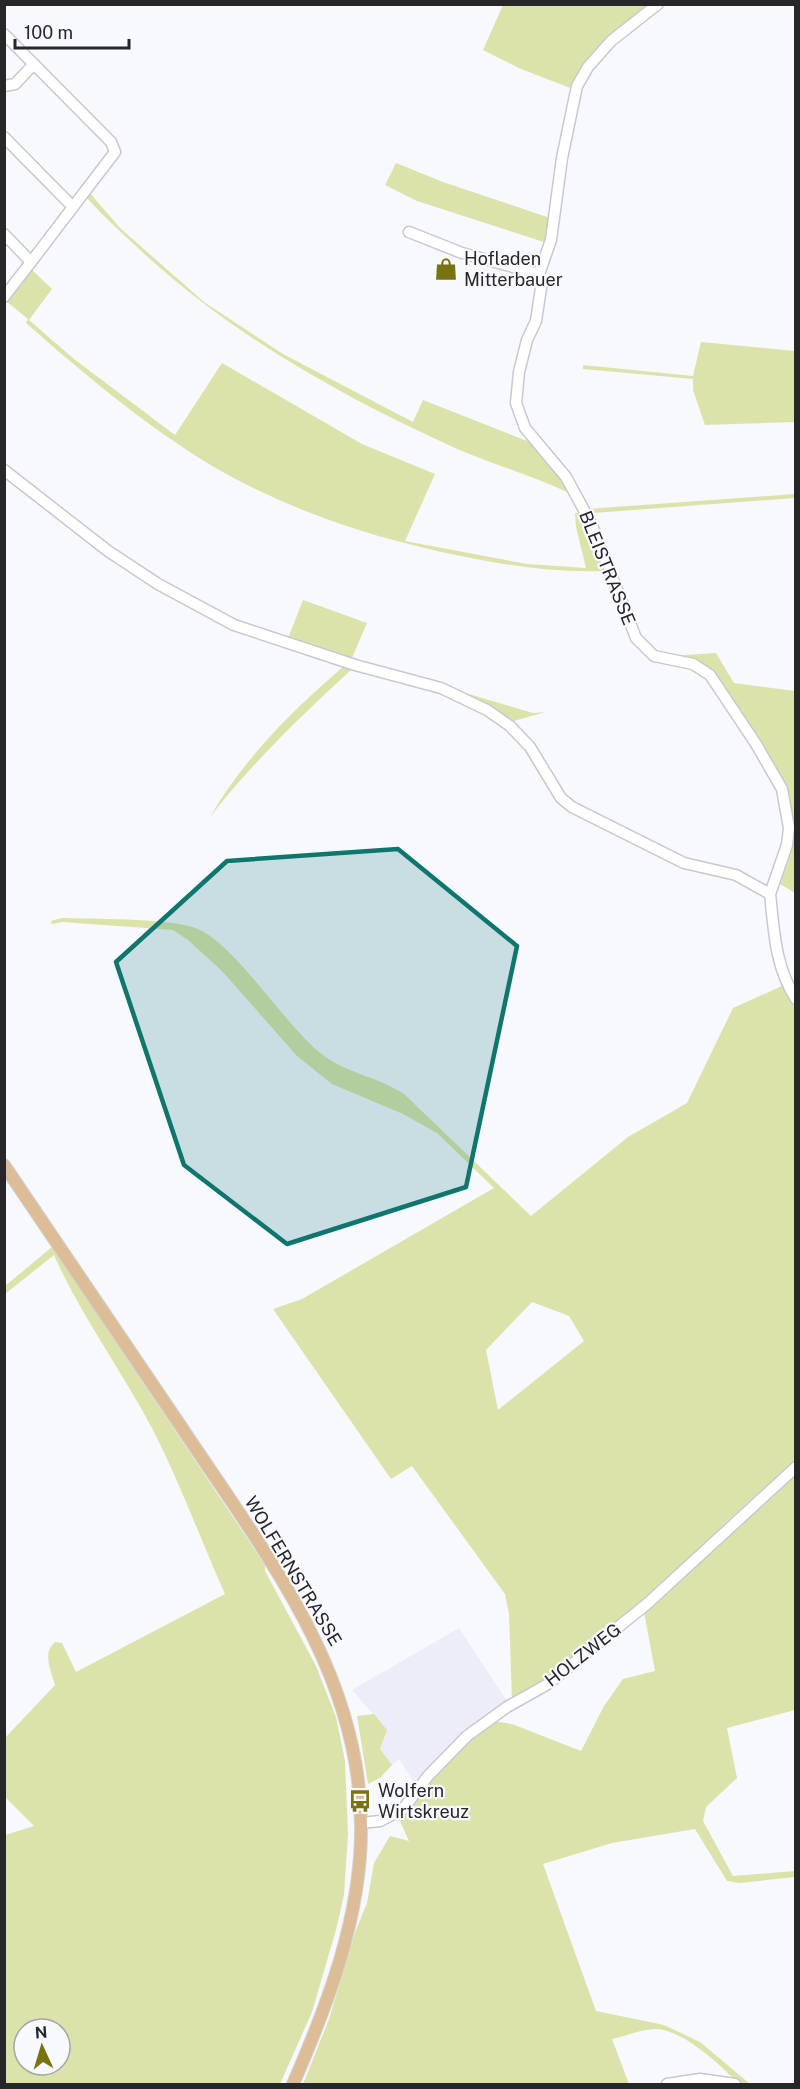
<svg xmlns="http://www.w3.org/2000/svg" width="800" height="2089" font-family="'Public Sans',sans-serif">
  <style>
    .built { fill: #edecf9 }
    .green { fill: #dbe3aa; fill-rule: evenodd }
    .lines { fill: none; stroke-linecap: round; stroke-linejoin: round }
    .minor-casing { stroke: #c8c8d0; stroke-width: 13 }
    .major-casing { stroke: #d4d4d4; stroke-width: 14 }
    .minor { stroke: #fff; stroke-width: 10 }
    .major { stroke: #dcbd98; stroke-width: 12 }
    .marked { fill: #0f766e; fill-opacity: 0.2; stroke: #0f766e; stroke-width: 4.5; stroke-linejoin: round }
    .labels { text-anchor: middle; stroke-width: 4.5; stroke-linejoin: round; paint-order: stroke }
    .poi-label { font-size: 18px; fill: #27272a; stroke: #f8f8ff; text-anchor: start }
    .street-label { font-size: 18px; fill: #27272a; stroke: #f8f8ff }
  </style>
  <rect width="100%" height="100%" fill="#f8f8ff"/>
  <!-- built -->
  <polygon class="built" points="459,1628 508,1703 452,1742 414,1782 399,1759 392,1765 380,1749 387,1730 352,1690"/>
  <!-- green -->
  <g class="green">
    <polygon points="503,5 653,5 586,61 573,89 521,69 483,50"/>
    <polygon points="396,163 443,182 550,218 547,243 417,201 385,185"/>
    <path d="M89,192L120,228L204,302L283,354L413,422L423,400L532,443L559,473L573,495C535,476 494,465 455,448C340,396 230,334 138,248C120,231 102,215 86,197Z"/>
    <path d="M31,269L52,289L29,320L74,359L175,435L222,363L362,444L435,474L405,541L527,564L586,568L576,527L575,513H584L606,571C557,573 509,566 461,556C381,540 302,515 230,476C159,437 86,376 26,323L28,319L6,301Z"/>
    <polygon points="701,342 795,351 795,422 705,425 693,390 693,379 583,369 583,365 693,376"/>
    <polygon points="795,494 795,498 593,513 590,517 587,509"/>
    <polygon points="303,600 367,623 351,660 287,641"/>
    <polygon points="656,653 670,656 716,653 734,683 795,691 795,893 780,884 791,853 794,826 791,825 787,795 711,673 662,658"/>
    <path d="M345,665L352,669C301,716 253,762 210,817C245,757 293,710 345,665Z"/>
    <polygon points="442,686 533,713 546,712 510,722"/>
    <path d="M62,918C93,919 173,918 198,929C237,947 282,1021 319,1052C344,1073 377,1076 404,1094L531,1216L628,1137L687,1103L733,1008L784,985L796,1003L795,1462C721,1521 659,1593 583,1651C560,1669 538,1687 512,1700L509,1614L505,1594L412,1466L391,1479L273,1309L302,1299L494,1188L437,1133L403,1114L332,1084L297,1056L222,971L188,940L173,930L63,922L52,924L51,921ZM532,1302L569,1316L584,1341L498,1410L486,1350Z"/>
    <path d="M52,1247L265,1565V1571L316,1666L336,1717L345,1761L348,1834L344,1895L336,1930L312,2012L280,2084H5V1835L34,1826L5,1797L4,1739L55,1685C51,1671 42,1653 55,1642L62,1643L76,1672L225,1594C201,1540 180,1483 153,1430C122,1371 81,1316 54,1255L5,1294V1286ZM24,2029H60V2065H24Z"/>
    <path d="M795,1471V1710L727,1728L737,1778L706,1807L703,1821L733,1876L795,1871V1877L740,1883L727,1881L695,1829L612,1843L543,1864L596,2011L664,2025L700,2042L750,2084H717L734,2079C717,2062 680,2028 654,2029C640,2030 626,2036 612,2039L629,2084H303L329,2019L356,1930L367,1903L374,1863L390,1836L409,1841L399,1819C429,1781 455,1753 492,1721L512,1724L581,1751L604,1706L623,1679L655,1671L644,1612Z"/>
    <polygon points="374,1714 387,1730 380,1749 392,1765 380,1778 368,1784 357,1716"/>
  </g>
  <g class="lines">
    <!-- minor casing -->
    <g class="minor-casing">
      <g id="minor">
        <polyline points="658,4 611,41 588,67 577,86 562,158 551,240 539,274 541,288 536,321 527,340 519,372 516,403 525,428 566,477 591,523 636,638 654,656 693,664 710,675 756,744 782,789 789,828 787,845 770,894"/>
        <polyline points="4,34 111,142 115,152 31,262"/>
        <polyline points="4,86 15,84 34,64"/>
        <polyline points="4,137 73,207"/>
        <polyline points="409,232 462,253 539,274"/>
        <polyline points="4,234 31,262 4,297"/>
        <path d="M4,470L108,551L158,584L234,625L355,665L441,688L487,710L510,726L530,747L561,798L572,807L684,863L736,875L770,894C774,930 775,967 796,999"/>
        <polyline points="361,1823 380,1821 403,1809 428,1776 467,1736 507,1707 548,1684 648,1603 796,1467"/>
        <polyline points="667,2084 700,2079 735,2084"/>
      </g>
    </g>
    <!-- major casing -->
    <g class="major-casing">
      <path id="major" d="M4,1165C64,1254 124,1342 184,1431C265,1553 361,1673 361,1826C362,1915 328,2004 293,2084"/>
    </g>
    <!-- minor -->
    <use href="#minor" class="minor"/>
    <!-- major -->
    <use href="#major" class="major"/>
  </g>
  <!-- marked area -->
  <path class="marked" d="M398,849L517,946L466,1187L287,1244L184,1165L116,962L227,861Z"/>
  <!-- icons -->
  <defs>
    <g id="shop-bare" transform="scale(1.8)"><path d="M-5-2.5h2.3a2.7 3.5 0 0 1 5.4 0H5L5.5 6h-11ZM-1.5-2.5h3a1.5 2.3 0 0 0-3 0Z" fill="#7a7111" stroke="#f8f8ff" stroke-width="2.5" paint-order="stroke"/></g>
    <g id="bus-bare" transform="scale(1.8)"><path d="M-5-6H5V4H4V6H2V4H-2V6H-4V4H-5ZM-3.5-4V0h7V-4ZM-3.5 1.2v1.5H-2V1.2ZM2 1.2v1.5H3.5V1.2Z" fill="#7a7111" stroke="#f8f8ff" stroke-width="2.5" paint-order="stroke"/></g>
  </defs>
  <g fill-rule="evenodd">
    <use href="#shop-bare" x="446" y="269"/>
    <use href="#bus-bare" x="360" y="1801"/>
  </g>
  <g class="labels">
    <!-- poi labels -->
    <g class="poi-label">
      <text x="464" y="265">Hofladen<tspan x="464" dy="21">Mitterbauer</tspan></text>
      <text x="378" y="1797">Wolfern<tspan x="378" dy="21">Wirtskreuz</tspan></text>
    </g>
    <!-- street labels -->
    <g class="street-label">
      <text transform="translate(607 568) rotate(68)" y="6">BLEISTRASSE</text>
      <text transform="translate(293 1571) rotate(59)" y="6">WOLFERNSTRASSE</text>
      <text transform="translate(583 1655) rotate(-38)" y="6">HOLZWEG</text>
    </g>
  </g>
  <!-- border -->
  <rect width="800" height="2089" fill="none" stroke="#27272a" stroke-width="12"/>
  <!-- north arrow -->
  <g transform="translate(42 2047) rotate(356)"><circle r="28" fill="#f8f8ff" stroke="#a4a4aa" stroke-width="1.5"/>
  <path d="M0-4.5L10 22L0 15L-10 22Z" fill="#7a7111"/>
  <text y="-9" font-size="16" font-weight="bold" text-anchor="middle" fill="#27272a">N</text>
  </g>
  <!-- scale -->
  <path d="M15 39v9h114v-9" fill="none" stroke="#27272a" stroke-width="3"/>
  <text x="24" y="39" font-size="18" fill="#27272a" stroke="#f8f8ff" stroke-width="4.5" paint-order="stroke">100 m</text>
</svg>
